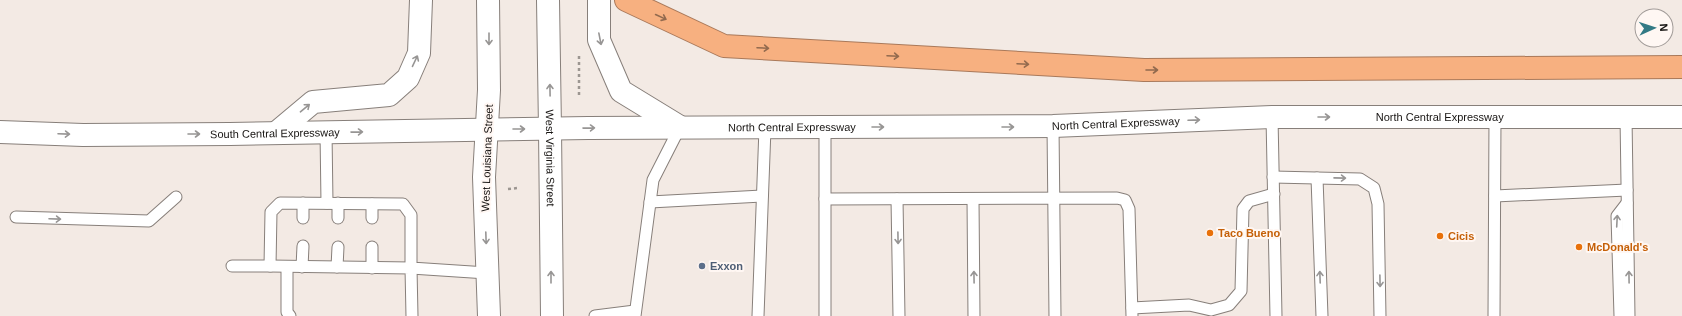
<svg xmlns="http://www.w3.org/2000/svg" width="1682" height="316" font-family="Helvetica,sans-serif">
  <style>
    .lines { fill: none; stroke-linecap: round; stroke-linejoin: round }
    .lane-casing { stroke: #877f7a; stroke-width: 13 }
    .secondary-casing { stroke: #877f7a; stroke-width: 24 }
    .highway-casing { stroke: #a9795a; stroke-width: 24 }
    .path { stroke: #9c9691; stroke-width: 2.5; stroke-dasharray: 3 3; stroke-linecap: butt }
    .lane { stroke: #fff; stroke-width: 11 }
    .secondary { stroke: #fff; stroke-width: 22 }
    .highway { stroke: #f7b080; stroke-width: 22 }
    .oneway { stroke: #926a4e }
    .oneway2 { stroke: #979594 }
    .food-dot { fill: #e8710a; stroke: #fff7f3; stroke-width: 1.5 }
    .service-dot { fill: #5c6f8a; stroke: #fff7f3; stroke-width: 1.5 }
    .labels { text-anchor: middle; stroke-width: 4; stroke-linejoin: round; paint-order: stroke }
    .street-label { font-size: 11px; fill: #171412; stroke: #fff7f3 }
    .food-label { font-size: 11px; font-weight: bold; fill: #c56008; stroke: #fff7f3; text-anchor: start }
    .service-label { font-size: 11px; font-weight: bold; fill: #4e5e75; stroke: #fff7f3; text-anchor: start }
  </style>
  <rect width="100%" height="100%" fill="#f3eae4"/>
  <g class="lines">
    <!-- lane casing -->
    <g class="lane-casing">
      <g id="lane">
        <polyline points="1272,117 1276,316"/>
        <polyline points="1626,117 1629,316"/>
        <polyline points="1053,126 1055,316"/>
        <polyline points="326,132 327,203"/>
        <polyline points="1273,177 1360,179 1374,188 1378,204 1380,316"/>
        <polyline points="1317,178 1322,316"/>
        <polyline points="1495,196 1627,190"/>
        <polyline points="825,199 1117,198 1125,200 1129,209 1132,316"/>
        <polyline points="897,199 899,316"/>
        <polyline points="973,199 974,316"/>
        <polyline points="650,202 762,196"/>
        <polyline points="372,204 372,218"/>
        <polyline points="16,217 149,221 176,197"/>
        <polyline points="303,218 303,203"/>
        <polyline points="338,218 338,203"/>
        <polyline points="372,247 372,268"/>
        <polyline points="232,266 270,266 271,212 280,203 403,204 411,215 411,268 487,273"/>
        <polyline points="270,266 411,268 412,316"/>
        <polyline points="287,267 287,312 290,316"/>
        <polyline points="302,267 303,246"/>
        <polyline points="337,267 338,247"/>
        <polyline points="1132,308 1189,305 1211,310 1229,305 1241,291 1243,209 1249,201 1274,194"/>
        <polyline points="595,316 635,311"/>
        <polyline points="635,316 653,180 680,127"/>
        <polyline points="758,316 765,128"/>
        <polyline points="825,316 825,128"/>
        <polyline points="1494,316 1495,118"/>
        <polyline points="1620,316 1617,216 1627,203"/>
      </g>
    </g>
    <!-- secondary casing -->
    <g class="secondary-casing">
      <g id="secondary">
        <polyline points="488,0 489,90 484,177 489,316"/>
        <path id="s1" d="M548,0L550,129L552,316"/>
        <polyline points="599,0 599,40 621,91 680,127"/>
        <path id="s2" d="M0,132L83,135L230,134L588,128L1053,126L1272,117H1682"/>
        <polyline points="276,133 313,102 389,95 408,78 419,53 421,0"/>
      </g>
    </g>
    <!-- highway casing -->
    <g class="highway-casing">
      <polyline id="highway" points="626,0 724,46 1144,70 1682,67"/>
    </g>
    <!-- path -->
    <g class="path">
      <polyline points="579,56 579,96"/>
      <polyline points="508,189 518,188"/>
    </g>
    <!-- lane -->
    <use href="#lane" class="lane"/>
    <!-- secondary -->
    <use href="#secondary" class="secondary"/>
    <!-- highway -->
    <use href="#highway" class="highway"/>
  </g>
  <!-- one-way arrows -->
  <defs><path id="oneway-shaft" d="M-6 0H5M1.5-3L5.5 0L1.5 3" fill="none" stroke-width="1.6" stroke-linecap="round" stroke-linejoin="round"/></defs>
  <g class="oneway">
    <use href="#oneway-shaft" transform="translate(661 17) rotate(25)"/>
    <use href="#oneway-shaft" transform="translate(763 48) rotate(3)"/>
    <use href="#oneway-shaft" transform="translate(893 56) rotate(3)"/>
    <use href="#oneway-shaft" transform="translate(1023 64) rotate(3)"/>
    <use href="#oneway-shaft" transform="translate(1152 70)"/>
  </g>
  <g class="oneway2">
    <use href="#oneway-shaft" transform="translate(489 39) rotate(90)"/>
    <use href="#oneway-shaft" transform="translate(600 39) rotate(79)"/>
    <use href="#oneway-shaft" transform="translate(415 61) rotate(-65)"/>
    <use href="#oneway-shaft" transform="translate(550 90) rotate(-91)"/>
    <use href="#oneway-shaft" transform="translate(305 108) rotate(-40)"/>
    <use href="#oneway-shaft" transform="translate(1324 117)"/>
    <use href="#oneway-shaft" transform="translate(1194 120) rotate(-2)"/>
    <use href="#oneway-shaft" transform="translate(878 127)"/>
    <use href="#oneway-shaft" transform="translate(1008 127)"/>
    <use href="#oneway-shaft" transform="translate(589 128) rotate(-1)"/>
    <use href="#oneway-shaft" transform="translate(519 129)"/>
    <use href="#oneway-shaft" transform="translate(357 132) rotate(-1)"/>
    <use href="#oneway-shaft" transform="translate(64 134) rotate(2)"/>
    <use href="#oneway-shaft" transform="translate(194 134)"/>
    <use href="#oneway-shaft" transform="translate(1340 178) rotate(1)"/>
    <use href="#oneway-shaft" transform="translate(55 219) rotate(2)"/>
    <use href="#oneway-shaft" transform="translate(1617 221) rotate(-87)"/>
    <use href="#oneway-shaft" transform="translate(486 238) rotate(88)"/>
    <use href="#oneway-shaft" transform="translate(898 238) rotate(89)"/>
    <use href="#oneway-shaft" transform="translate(551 277) rotate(-90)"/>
    <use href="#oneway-shaft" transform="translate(974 277) rotate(-91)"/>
    <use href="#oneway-shaft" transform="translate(1320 277) rotate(-92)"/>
    <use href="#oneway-shaft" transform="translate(1629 277) rotate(-91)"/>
    <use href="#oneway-shaft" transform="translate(1380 281) rotate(89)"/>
  </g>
  <!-- markers -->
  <g class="food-dot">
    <circle cx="1210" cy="233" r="4"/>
    <circle cx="1440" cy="236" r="4"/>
    <circle cx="1579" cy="247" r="4"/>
  </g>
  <circle class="service-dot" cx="702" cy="266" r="4"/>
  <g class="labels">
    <!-- street labels -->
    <g class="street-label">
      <text dy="4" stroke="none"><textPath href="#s2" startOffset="1440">North Central Expressway</textPath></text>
      <text dy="4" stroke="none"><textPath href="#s2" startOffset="1116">North Central Expressway</textPath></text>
      <text dy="4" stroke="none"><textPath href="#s2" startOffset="792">North Central Expressway</textPath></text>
      <text dy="4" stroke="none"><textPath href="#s2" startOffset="275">South Central Expressway</textPath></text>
      <text transform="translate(487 158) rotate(-88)" y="4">West Louisiana Street</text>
      <text dy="4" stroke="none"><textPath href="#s1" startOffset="158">West Virginia Street</textPath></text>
    </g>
    <!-- food labels -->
    <g class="food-label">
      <text x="1218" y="237">Taco Bueno</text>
      <text x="1448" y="240">Cicis</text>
      <text x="1587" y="251">McDonald's</text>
    </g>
    <!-- service labels -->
    <g class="service-label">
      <text x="710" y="270">Exxon</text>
    </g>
  </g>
  <!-- north arrow -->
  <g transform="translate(1654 28) rotate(87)"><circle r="19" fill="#fff7f3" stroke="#a29c99"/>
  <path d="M0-3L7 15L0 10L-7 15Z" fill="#337a85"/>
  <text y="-6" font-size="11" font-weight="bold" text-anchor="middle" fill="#171412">N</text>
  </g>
</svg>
